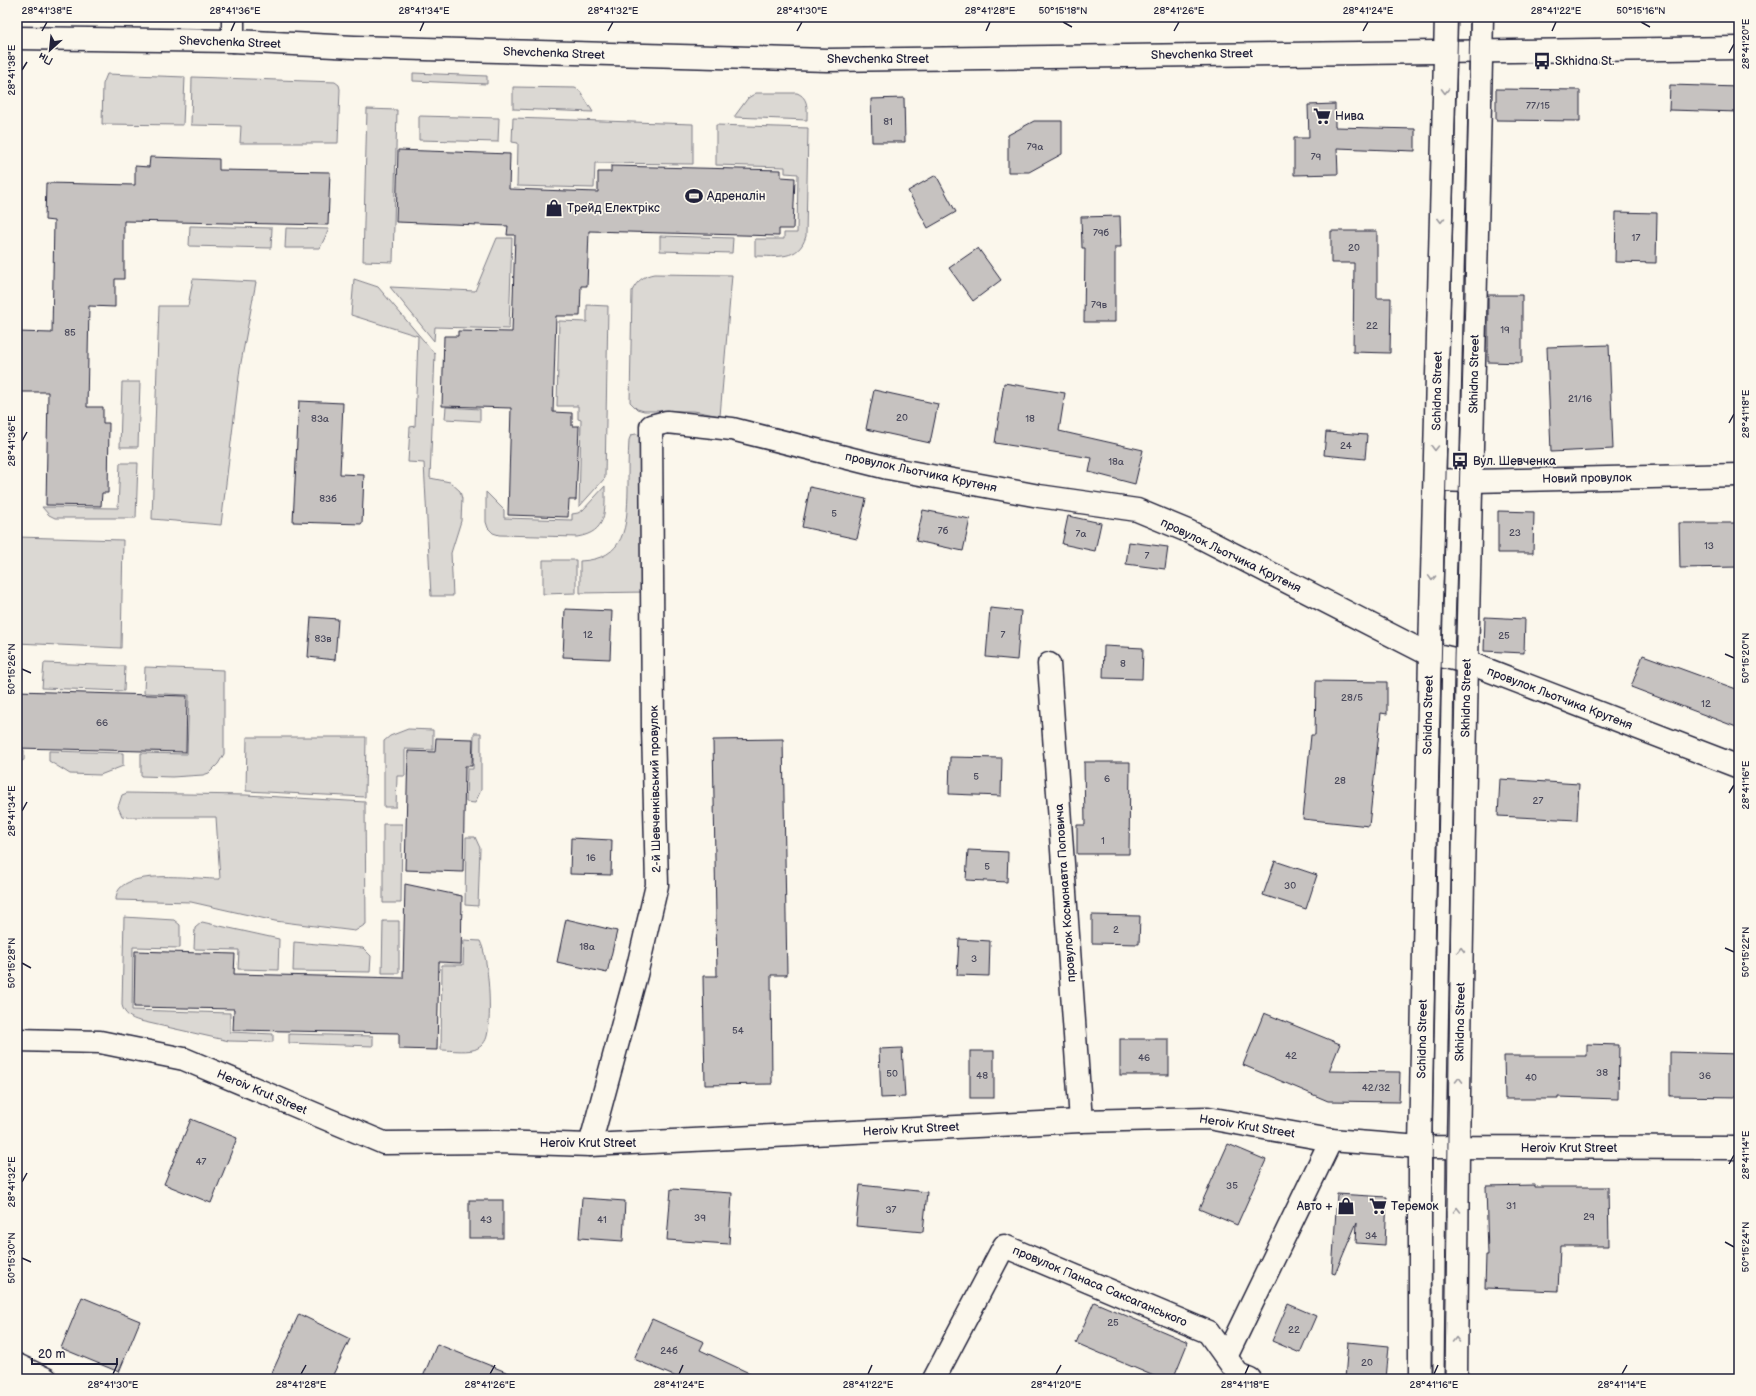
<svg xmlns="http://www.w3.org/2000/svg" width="1756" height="1396" font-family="'Balsamiq Sans',sans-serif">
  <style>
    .green { fill: #dbd8d3; stroke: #7e7d87 }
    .building { fill: #c6c2c0; stroke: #22223b }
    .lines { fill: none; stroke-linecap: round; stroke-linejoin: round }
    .minor-casing { stroke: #22223b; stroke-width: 25 }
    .tertiary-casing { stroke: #22223b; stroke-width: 25 }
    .minor { stroke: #fbf7ec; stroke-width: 22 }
    .tertiary { stroke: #fbf7ec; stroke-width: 22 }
    .tram { stroke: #22223b; stroke-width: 1 }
    .oneway { stroke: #99979c }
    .ticks { fill: none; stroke: #22223b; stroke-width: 1.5 }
    .labels { text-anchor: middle; stroke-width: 3.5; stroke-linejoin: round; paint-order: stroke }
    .number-label { font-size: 10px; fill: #4b4a5c }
    .street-label { font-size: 12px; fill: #22223b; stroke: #fbf7ec }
    .poi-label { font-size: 12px; fill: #22223b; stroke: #fbf7ec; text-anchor: start }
    .neatline { fill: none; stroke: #22223b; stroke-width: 1.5 }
    .ticks-label { font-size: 10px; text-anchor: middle; fill: #22223b }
  </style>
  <rect width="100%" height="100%" fill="#fbf7ec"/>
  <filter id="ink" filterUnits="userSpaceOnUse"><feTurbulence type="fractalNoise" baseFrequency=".025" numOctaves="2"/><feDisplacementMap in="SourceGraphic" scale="8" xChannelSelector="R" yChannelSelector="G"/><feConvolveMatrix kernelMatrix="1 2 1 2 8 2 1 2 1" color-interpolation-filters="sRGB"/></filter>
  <g filter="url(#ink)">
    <!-- green -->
    <g class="green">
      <polygon points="413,73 487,76 487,84 413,81"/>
      <polygon points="107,74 185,77 183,125 102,124 103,84"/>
      <polygon points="192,77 335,82 339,85 340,89 338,143 240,143 241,126 191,125"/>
      <polygon points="513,87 575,88 580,91 593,112 513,109"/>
      <path d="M756,93H797C809,98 807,109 807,120L734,117L748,98Z"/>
      <polygon points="367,109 397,110 393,262 363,261"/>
      <polygon points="419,116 499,118 498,142 419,140"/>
      <polygon points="513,118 693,124 693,164 595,163 594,188 517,186 518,143 512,142"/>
      <path d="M716,125L808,128L806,236C799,261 777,256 755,256V239H784V233H797L798,174L785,173V167L716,165Z"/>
      <polygon points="190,226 272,228 271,248 189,246"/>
      <polygon points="286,228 329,229 320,248 285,248"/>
      <polygon points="660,236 733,238 732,253 660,251"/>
      <polygon points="497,238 512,238 509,329 435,327 434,341 390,287 475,291"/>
      <path d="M654,274L732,275L720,416L694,411H644L637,409L630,402L632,291C637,281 643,276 654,274Z"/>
      <polygon points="193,279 256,282 240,368 221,525 152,519 159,306 188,306"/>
      <polygon points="354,279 378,287 435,354 430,478 450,482 460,491 462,499 461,521 451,553 453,596 431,596 424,463 408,462 410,427 415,426 418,336 351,315"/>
      <polygon points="587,305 608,306 605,478 579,507 581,420 578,419 578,406 557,406 559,321 587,322"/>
      <polygon points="122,382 140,382 138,447 120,447"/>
      <polygon points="446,407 480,409 480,421 445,419"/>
      <path d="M636,434L642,435L647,592L580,593V561C626,559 627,526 628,490C628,473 628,457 629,440L631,435Z"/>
      <polygon points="120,463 138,463 136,518 55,518 49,515 42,507 118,508"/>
      <path d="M605,486C605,511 608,532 577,537L499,535L493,533L488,528L486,522V492L504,510V518L572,520V514L578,513L583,510Z"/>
      <polygon points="17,537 123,540 121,648 17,643"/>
      <polygon points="543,560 576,560 576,593 543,594"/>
      <polygon points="17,661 23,662 21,688 17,688"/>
      <polygon points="44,663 125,666 124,691 42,688"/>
      <polygon points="145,667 224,670 224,754 218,764 209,773 203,775 172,777 141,776 141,753 187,754 189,695 144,693"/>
      <polygon points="408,729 433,730 433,750 405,749 405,776 397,776 396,807 384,807 384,741 390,736"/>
      <polygon points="474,733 481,733 481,790 475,803 466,802 467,769 473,769"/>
      <polygon points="247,737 366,737 365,797 246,791"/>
      <polygon points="17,750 24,750 24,760 17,763"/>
      <polygon points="49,751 123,753 123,766 100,775 70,774 49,761"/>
      <path d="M127,793L246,795L365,802L366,924L355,931L275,921L191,902L116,900C115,865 199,880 220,879L216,817H127L122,816L118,807L122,795Z"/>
      <polygon points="383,824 402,824 401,903 383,903"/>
      <polygon points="466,837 475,837 480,848 478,906 465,905"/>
      <path d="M124,917L174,920L180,925V948L133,947L132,1010L230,1013V1032L273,1034V1042L229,1041L140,1021C131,1019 124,1014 122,1005Z"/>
      <polygon points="383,921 399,921 399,973 382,973"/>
      <polygon points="202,922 279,939 278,970 238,969 239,950 194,949 195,928"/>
      <path d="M464,940L480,941C489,958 492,1017 487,1036C486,1041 482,1046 478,1048C471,1053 450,1050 441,1050L442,965H463Z"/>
      <polygon points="294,942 363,948 371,956 370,972 293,971"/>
      <polygon points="289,1034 373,1036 373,1046 289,1043"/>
    </g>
    <!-- building -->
    <g class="building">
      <polygon points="1670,85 1739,87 1739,112 1669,110"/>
      <polygon points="1496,89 1580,90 1580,121 1496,120"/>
      <polygon points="904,98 905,142 872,142 871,99"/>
      <polygon points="1335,104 1335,127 1415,129 1415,151 1337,148 1338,174 1294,175 1294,138 1309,138 1308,105"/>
      <polygon points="1034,121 1062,121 1062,154 1029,172 1008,172 1008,135"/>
      <polygon points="398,150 510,154 509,189 598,192 598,172 611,172 611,166 781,170 781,177 795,178 793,229 779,229 779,236 589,231 587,286 581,286 580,316 556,316 553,412 572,413 572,426 579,426 576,500 569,500 568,517 508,515 511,408 442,406 444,336 458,336 458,331 512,332 515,235 507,235 508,226 396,222"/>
      <polygon points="150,157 219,159 219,170 330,172 328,225 124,221 124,279 115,279 115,307 89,306 87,407 103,407 103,423 109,423 108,493 102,493 101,506 46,505 48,392 17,392 17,332 52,333 54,221 45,220 46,183 135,185 135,166 149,167"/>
      <polygon points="936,175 956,212 928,228 908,191"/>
      <polygon points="1616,212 1657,213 1656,263 1615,262"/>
      <polygon points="1120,216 1121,247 1115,247 1115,322 1084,322 1085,248 1082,248 1081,217"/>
      <polygon points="1331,231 1377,231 1377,298 1391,298 1390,353 1353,352 1354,263 1331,263"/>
      <polygon points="978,248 1001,280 973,301 949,268"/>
      <polygon points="1488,295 1522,295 1522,363 1488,362"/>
      <polygon points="1609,345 1613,449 1551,452 1547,347"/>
      <polygon points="1004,383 1065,393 1059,431 1143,450 1135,484 1089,472 1092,458 995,443"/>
      <polygon points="874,390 938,404 930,443 866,429"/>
      <polygon points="299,401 343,403 340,474 364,475 362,524 293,522"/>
      <polygon points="1326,432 1367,435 1365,459 1324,455"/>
      <polygon points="810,487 866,499 857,539 802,527"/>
      <polygon points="923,510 970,519 963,551 916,541"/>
      <polygon points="1498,511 1534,512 1533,553 1498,553"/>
      <polygon points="1068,516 1101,523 1095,551 1062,544"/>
      <polygon points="1679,523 1739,523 1739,567 1680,568"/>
      <polygon points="1129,542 1168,547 1165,569 1126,564"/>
      <polygon points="990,608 1021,611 1017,660 986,657"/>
      <polygon points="565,609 612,611 610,659 563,657"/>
      <polygon points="311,617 338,619 335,660 308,657"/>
      <polygon points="1485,617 1525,619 1524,653 1484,651"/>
      <polygon points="1104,646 1143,648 1142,679 1103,678"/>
      <polygon points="1643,655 1739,690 1739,728 1631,687"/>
      <polygon points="1316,681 1387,682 1387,714 1381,713 1369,826 1303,819 1311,735 1315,735"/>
      <polygon points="17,691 187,696 186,752 17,748"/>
      <polygon points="436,738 473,739 472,766 465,766 463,872 405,870 408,751 435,752"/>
      <polygon points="783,739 787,975 771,975 772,1084 705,1085 703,976 717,976 713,740"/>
      <polygon points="950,757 1002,758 1001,796 949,794"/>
      <polygon points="1084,762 1130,762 1129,854 1077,854 1077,825 1085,825"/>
      <polygon points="1500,779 1579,784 1577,820 1498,816"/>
      <polygon points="571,838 612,840 611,875 570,874"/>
      <polygon points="968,850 1008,852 1007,882 966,880"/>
      <polygon points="1275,861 1317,875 1306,909 1263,895"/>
      <polygon points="405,884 462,896 461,963 439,962 437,1050 399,1049 399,1033 233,1030 234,1009 134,1007 135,951 235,954 234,974 403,978"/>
      <polygon points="1092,915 1140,916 1139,944 1092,943"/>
      <polygon points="566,919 617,931 607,973 557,962"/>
      <polygon points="959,939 990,941 989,976 957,975"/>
      <polygon points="1264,1013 1340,1044 1329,1071 1400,1072 1399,1102 1328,1101 1243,1065"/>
      <rect x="1120" y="1039" width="49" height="36"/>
      <polygon points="1587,1044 1619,1045 1618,1099 1558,1097 1558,1099 1505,1099 1504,1056 1587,1056"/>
      <polygon points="902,1048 905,1097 881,1098 879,1049"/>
      <rect x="970" y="1051" width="24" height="47"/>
      <polygon points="1670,1052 1739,1054 1739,1097 1670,1096"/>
      <polygon points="191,1119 237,1138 211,1203 164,1184"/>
      <polygon points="1228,1144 1266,1160 1237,1225 1199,1209"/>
      <polygon points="860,1185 927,1192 923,1232 856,1226"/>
      <polygon points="1535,1185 1535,1187 1608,1187 1609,1246 1560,1246 1558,1291 1485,1288 1486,1255 1488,1255 1486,1186"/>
      <polygon points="671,1189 732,1193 729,1244 667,1240"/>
      <polygon points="1337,1194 1387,1197 1385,1245 1356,1243 1357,1222 1335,1274 1332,1273"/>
      <polygon points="582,1198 625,1201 623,1241 579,1238"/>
      <rect x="469" y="1200" width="34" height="38"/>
      <polygon points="82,1297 140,1321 119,1372 61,1348"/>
      <polygon points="1094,1302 1188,1342 1173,1379 1161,1379 1076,1343"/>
      <polygon points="1288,1304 1316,1316 1300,1353 1272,1341"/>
      <polygon points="299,1314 350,1339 331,1379 269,1379"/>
      <polygon points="652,1319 704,1342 700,1350 762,1379 681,1379 634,1359"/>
      <polygon points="1348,1342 1389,1346 1386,1379 1345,1379"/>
      <polygon points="437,1344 521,1378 520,1379 422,1379"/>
    </g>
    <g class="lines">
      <!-- minor casing -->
      <g class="minor-casing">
        <g id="minor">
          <polyline points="233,41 233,17"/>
          <polyline points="1435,480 1472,481 1739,475"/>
          <polyline points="1049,664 1081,1121"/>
          <polyline points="17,1040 100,1042 184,1059 384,1143 497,1142 590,1145 1081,1121 1208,1118 1331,1140 1420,1147 1739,1148"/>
          <polyline points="590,1145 636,975 657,885 653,728 651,426 667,422 732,429 888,468 1039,496 1137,510 1190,532 1430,655 1441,656 1467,662 1739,767"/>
          <polyline points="1226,1357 1331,1140"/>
          <polyline points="17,1365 46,1379"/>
          <polyline points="934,1379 1004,1246 1208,1332 1238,1374 1250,1379"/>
        </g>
      </g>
      <!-- tertiary casing -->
      <g class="tertiary-casing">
        <g id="tertiary">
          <polyline points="17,38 233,41 354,47 827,60 1739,48"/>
          <polyline points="1420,1379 1420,1147 1430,655 1446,17"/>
          <polyline points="1456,1379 1458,1148 1467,662 1482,17"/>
        </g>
      </g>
      <!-- minor -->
      <use href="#minor" class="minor"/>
      <!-- tertiary -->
      <use href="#tertiary" class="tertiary"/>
      <!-- tram -->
      <g class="tram">
        <path d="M1431,1379C1431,925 1447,471 1458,17"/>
        <polyline points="1445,1379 1454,659 1465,299 1470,17"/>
      </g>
    </g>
    <!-- one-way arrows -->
    <defs><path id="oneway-chevron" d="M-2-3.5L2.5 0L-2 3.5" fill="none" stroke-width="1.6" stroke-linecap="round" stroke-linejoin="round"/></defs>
    <g class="oneway">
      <use href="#oneway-chevron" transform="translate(1445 91) rotate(91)"/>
      <use href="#oneway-chevron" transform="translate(1441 220) rotate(91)"/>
      <use href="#oneway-chevron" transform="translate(1435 448) rotate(91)"/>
      <use href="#oneway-chevron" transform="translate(1432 578) rotate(92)"/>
      <use href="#oneway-chevron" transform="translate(1461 950) rotate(-89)"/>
      <use href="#oneway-chevron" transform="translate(1459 1080) rotate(-89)"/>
      <use href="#oneway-chevron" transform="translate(1457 1210) rotate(-90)"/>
      <use href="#oneway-chevron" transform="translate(1456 1340) rotate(-90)"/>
    </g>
  </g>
  <!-- ticks -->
  <path class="ticks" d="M1063,22L1072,27M1641,22L1650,27M42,31L47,22M231,31L235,22M420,31L424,22M608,31L613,22M797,31L802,22M986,31L990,22M1174,31L1179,22M1363,31L1368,22M1552,31L1556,22M1729,53L1734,44M22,70L27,62M1729,423L1734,414M22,441L27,432M1725,654L1734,658M22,669L31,673M1729,793L1734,785M22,811L27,802M1725,948L1734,952M22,963L31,968M1729,1164L1734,1155M22,1182L27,1173M1725,1242L1734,1247M22,1258L31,1262M113,1374L117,1365M301,1374L306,1365M490,1374L495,1365M679,1374L683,1365M868,1374L872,1365M1056,1374L1061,1365M1245,1374L1249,1365M1434,1374L1438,1365M1622,1374L1627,1365"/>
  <!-- icons -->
  <defs>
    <g id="bus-bare" transform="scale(1.38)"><path d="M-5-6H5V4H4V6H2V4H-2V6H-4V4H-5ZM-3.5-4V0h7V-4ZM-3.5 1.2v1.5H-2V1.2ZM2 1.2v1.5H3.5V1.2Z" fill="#22223b" stroke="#fbf7ec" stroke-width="2.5" paint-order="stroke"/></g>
    <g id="supermarket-bare" transform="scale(1.38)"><path d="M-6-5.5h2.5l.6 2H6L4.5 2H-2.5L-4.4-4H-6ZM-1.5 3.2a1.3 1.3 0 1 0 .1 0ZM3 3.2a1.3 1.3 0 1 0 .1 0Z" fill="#22223b" stroke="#fbf7ec" stroke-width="2.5" paint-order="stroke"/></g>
    <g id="stadium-bare" transform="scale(1.38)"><path d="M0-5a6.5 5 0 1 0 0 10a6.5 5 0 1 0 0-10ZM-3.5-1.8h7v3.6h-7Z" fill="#22223b" stroke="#fbf7ec" stroke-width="2.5" paint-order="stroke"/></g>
    <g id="shop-bare" transform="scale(1.38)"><path d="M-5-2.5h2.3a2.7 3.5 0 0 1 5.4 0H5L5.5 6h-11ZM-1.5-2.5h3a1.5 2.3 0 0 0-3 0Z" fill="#22223b" stroke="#fbf7ec" stroke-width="2.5" paint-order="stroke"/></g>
  </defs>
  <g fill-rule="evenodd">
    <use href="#bus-bare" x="1542" y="61"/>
    <use href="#supermarket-bare" x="1322" y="116"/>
    <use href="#stadium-bare" x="694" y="196"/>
    <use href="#shop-bare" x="554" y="208"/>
    <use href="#bus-bare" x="1460" y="461"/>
    <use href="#shop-bare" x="1346" y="1206"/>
    <use href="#supermarket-bare" x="1378" y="1206"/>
  </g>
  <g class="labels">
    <!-- number labels -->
    <g class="number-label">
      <text x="1538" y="109">77/15</text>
      <text x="888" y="125">81</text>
      <text x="1035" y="150">79а</text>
      <text x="1316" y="160">79</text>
      <text x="1101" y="236">79б</text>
      <text x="1636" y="241">17</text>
      <text x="1354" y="251">20</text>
      <text x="1099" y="308">79в</text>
      <text x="1372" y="329">22</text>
      <text x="1505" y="333">19</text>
      <text x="70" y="336">85</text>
      <text x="1580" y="402">21/16</text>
      <text x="902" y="421">20</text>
      <text x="320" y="422">83а</text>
      <text x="1030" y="422">18</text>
      <text x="1346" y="449">24</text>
      <text x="1116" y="465">18а</text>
      <text x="328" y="502">83б</text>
      <text x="834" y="517">5</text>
      <text x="943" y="534">7б</text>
      <text x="1515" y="536">23</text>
      <text x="1081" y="537">7а</text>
      <text x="1709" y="549">13</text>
      <text x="1147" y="559">7</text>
      <text x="588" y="638">12</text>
      <text x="1003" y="638">7</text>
      <text x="1504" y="639">25</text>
      <text x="323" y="642">83в</text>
      <text x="1123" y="667">8</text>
      <text x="1352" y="701">28/5</text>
      <text x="1706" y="707">12</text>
      <text x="102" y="726">66</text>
      <text x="976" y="780">5</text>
      <text x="1107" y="782">6</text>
      <text x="1340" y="784">28</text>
      <text x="1538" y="804">27</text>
      <text x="1103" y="844">1</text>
      <text x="591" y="861">16</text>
      <text x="987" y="870">5</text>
      <text x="1290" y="889">30</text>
      <text x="1116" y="933">2</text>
      <text x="587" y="950">18а</text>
      <text x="974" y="962">3</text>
      <text x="738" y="1034">54</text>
      <text x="1291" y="1059">42</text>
      <text x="1144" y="1061">46</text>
      <text x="1602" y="1076">38</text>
      <text x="892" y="1077">50</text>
      <text x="982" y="1079">48</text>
      <text x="1705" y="1079">36</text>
      <text x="1531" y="1081">40</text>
      <text x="1376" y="1091">42/32</text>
      <text x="201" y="1165">47</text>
      <text x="1232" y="1189">35</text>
      <text x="1511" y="1209">31</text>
      <text x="891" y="1213">37</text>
      <text x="1589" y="1220">29</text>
      <text x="700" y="1221">39</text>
      <text x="486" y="1223">43</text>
      <text x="602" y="1223">41</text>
      <text x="1371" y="1239">34</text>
      <text x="1113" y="1326">25</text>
      <text x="1294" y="1333">22</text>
      <text x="669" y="1354">24б</text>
      <text x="1367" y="1366">20</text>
    </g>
    <!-- street labels -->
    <g class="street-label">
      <text transform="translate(230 42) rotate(2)" y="4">Shevchenka Street</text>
      <text transform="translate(554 53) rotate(2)" y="4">Shevchenka Street</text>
      <text transform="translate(1202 54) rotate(-1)" y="4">Shevchenka Street</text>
      <text x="878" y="63">Shevchenka Street</text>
      <text transform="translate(1474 374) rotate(-89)" y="4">Skhidna Street</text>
      <text transform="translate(1437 391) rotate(-89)" y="4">Schidna Street</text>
      <text transform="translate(921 472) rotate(12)" y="4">провулок Льотчика Крутеня</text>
      <text transform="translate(1587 478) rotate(-1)" y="4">Новий провулок</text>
      <text transform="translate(1231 555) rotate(26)" y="4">провулок Льотчика Крутеня</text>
      <text transform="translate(1466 698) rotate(-89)" y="4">Skhidna Street</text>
      <text transform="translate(1560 698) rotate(21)" y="4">провулок Льотчика Крутеня</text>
      <text transform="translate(1428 715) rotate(-89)" y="4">Schidna Street</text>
      <text transform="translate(655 789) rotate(-91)" y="4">2-й Шевченківський провулок</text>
      <text transform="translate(1065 893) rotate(-94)" y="4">провулок Космонавта Поповича</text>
      <text transform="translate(1460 1022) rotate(-89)" y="4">Skhidna Street</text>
      <text transform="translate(1422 1039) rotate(-89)" y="4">Schidna Street</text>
      <text transform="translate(262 1092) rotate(23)" y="4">Heroiv Krut Street</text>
      <text transform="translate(1247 1126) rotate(9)" y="4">Heroiv Krut Street</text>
      <text transform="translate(911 1129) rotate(-3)" y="4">Heroiv Krut Street</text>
      <text x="588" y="1147">Heroiv Krut Street</text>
      <text x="1569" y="1152">Heroiv Krut Street</text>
      <text transform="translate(1100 1286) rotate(23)" y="4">провулок Панаса Саксаганського</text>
    </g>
    <!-- poi labels -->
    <g class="poi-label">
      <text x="1555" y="65">Skhidna St.</text>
      <text x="1335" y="120">Нива</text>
      <text x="707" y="200">Адреналін</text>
      <text x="567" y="212">Трейд Електрікс</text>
      <text x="1473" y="465">Вул. Шевченка</text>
      <text x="1333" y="1210" text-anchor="end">Авто +</text>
      <text x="1391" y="1210">Теремок</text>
    </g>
  </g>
  <!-- margin -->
  <rect width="1756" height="1396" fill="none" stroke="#fbf7ec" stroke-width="44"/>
  <!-- north arrow -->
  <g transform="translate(50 50) rotate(207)" stroke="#fbf7ec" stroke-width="3" paint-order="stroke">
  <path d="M0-3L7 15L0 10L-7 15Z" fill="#22223b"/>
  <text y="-6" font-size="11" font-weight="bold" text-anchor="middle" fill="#22223b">Пн</text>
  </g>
  <!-- scale -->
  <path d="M32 1358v6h85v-6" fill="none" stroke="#22223b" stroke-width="2"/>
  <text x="38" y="1358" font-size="12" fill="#22223b" stroke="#fbf7ec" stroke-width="3" paint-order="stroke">20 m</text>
  <rect x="22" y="22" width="1712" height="1352" class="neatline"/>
  <g class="ticks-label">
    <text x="47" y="14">28°41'38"E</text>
    <text x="235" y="14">28°41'36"E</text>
    <text x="424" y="14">28°41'34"E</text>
    <text x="613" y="14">28°41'32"E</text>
    <text x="802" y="14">28°41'30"E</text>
    <text x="990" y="14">28°41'28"E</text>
    <text x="1063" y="14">50°15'18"N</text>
    <text x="1179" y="14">28°41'26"E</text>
    <text x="1368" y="14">28°41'24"E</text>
    <text x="1556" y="14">28°41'22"E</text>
    <text x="1641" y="14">50°15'16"N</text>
    <text transform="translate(1745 44) rotate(-90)" y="4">28°41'20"E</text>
    <text transform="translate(11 70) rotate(-90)" y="4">28°41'38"E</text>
    <text transform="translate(1745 414) rotate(-90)" y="4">28°41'18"E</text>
    <text transform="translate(11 441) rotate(-90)" y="4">28°41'36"E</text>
    <text transform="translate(1745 658) rotate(-90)" y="4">50°15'20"N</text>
    <text transform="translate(11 669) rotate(-90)" y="4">50°15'26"N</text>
    <text transform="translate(1745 785) rotate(-90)" y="4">28°41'16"E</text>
    <text transform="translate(11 811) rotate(-90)" y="4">28°41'34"E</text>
    <text transform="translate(1745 952) rotate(-90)" y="4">50°15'22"N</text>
    <text transform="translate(11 963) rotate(-90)" y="4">50°15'28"N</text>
    <text transform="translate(1745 1155) rotate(-90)" y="4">28°41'14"E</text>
    <text transform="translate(11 1182) rotate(-90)" y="4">28°41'32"E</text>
    <text transform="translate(1745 1247) rotate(-90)" y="4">50°15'24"N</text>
    <text transform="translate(11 1258) rotate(-90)" y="4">50°15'30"N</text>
    <text x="113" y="1388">28°41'30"E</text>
    <text x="301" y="1388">28°41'28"E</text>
    <text x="490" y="1388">28°41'26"E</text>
    <text x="679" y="1388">28°41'24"E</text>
    <text x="868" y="1388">28°41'22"E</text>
    <text x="1056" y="1388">28°41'20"E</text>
    <text x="1245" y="1388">28°41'18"E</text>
    <text x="1434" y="1388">28°41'16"E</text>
    <text x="1622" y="1388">28°41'14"E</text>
  </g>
</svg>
